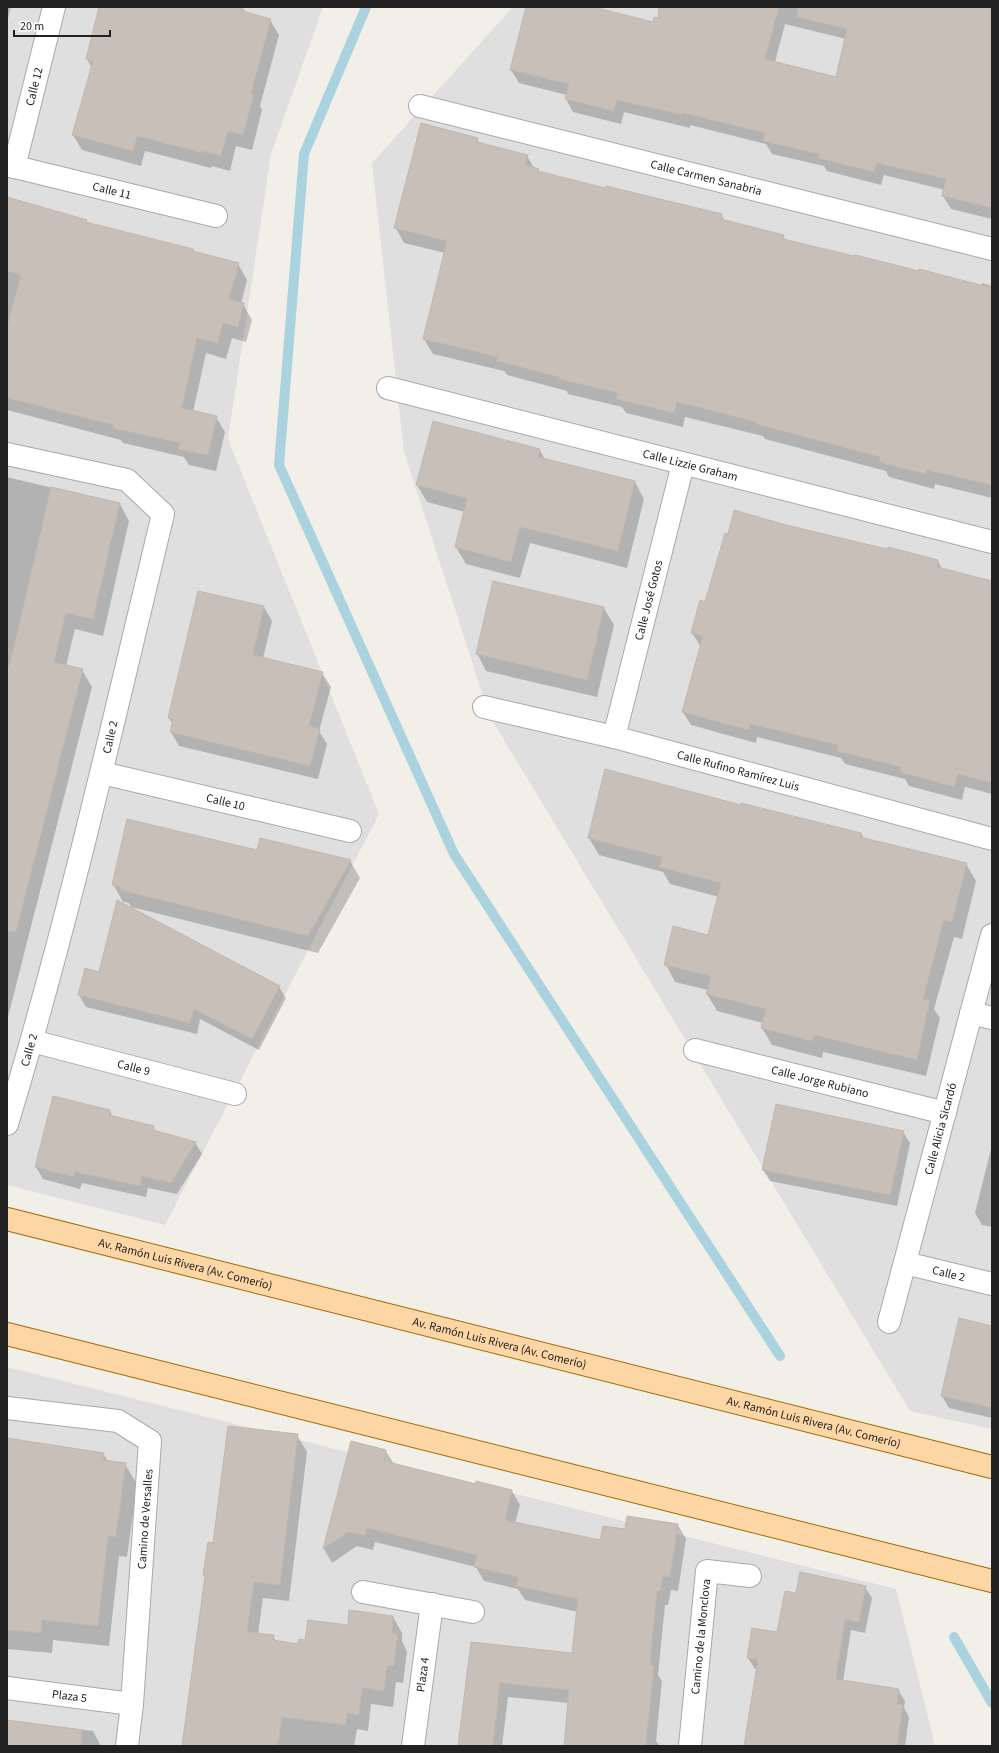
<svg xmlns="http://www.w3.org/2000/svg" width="999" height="1753" font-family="'Source Sans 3',sans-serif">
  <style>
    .residential { fill: #e0dfdf }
    .shadow { fill: #0003; fill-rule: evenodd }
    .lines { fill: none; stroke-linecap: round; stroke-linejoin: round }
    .stream { stroke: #aad3df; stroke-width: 10 }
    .building { fill: #c7bfb8; stroke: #c4b6ab }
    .minor-casing { stroke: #a9a9a9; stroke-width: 24 }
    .major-casing { stroke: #a06b00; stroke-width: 24 }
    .minor { stroke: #fff; stroke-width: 22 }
    .major { stroke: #fcd6a4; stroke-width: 22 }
    .labels { text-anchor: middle; stroke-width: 3; stroke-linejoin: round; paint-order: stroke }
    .street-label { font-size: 12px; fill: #222; stroke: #fff }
  </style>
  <rect width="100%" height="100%" fill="#f2efe9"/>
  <!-- residential -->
  <g class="residential">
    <polygon points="7,7 323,7 271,154 228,439 379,814 165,1225 7,1185"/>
    <polygon points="513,7 992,7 992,1429 910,1411 490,717 404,452 372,163"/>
    <polygon points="7,1367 896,1589 935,1746 7,1746"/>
  </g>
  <!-- shadow -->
  <g class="shadow">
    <polygon points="7,7 11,7 7,22"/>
    <polygon points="100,7 242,7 246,13 270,20 279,35 260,106 262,110 252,150 236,146 230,171 212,166 211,168 145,151 141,166 82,150 73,135 92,68 87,59"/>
    <path d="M527,7H589L654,23L722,7H992V219L951,209L943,196L945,190L884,175L881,185L827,171L824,166L772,154L766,144L690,125V128L624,112L621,124L573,112L566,99L567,95L519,83L511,70ZM785,24L846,39L837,78L775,62Z"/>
    <polygon points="477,139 480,144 527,156 534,168 538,169 540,172 606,189 721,215 725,221 783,236 786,241 982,287 982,283 992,286 992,498 935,484 934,489 889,477 886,471 765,439 763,436 685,417 683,427 626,413 622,407 568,394 567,391 507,375 504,371 433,354 424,339 445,253 404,243 396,228"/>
    <polygon points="7,199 86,221 88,224 238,264 247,280 241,304 243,304 252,320 246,342 232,338 226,359 206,353 193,412 216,417 225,432 216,471 189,465 184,457 123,443 121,440 7,410"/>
    <polygon points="540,450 545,460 635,482 644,499 627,568 530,543 520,578 466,564 456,547 465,512 427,502 417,485"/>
    <polygon points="7,477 120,504 129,521 103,636 75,629 66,666 82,670 92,687 7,1021"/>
    <polygon points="786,526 938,561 942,569 992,582 992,794 965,787 962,800 909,786 905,779 845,764 841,758 757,737 756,743 691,725 683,712 701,647 692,633 706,603"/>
    <polygon points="494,582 604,608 614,625 597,697 486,671 477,653"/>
    <polygon points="264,607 272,621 263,658 322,673 331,687 319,731 327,744 318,779 179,746 171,732 173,724 169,718"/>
    <polygon points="741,806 861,833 864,839 966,864 976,881 962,939 954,937 934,1009 940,1018 926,1076 823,1052 822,1058 772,1045 762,1028 763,1023 717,1011 707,994 708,990 675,982 666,965 709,936 719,897 670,884 663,872 599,855 589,838"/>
    <polygon points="258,851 350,861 360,878 318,953 131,907 129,903 123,902 113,884"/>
    <polygon points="99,973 279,987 286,998 259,1050 200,1019 197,1034 86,1007 79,995"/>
    <polygon points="110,1111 113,1117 153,1127 156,1132 195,1142 202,1154 177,1194 148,1188 146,1197 82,1183 80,1189 43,1179 36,1167"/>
    <polygon points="903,1132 910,1143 897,1206 770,1181 763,1170"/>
    <polygon points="992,1145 992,1227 982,1225 975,1213"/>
    <polygon points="992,1327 992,1418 949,1408 942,1396"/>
    <polygon points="297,1435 307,1452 289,1601 263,1598 258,1634 273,1636 276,1641 298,1646 306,1641 348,1626 393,1617 402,1633 402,1641 407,1652 403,1683 396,1682 393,1707 371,1704 368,1731 357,1729 354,1746 183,1746 206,1578 204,1575 214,1544"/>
    <polygon points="7,1439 103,1453 108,1462 125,1464 137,1485 127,1557 119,1556 109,1646 53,1640 52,1653 7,1649"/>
    <polygon points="352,1442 386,1451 394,1464 476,1485 512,1491 520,1505 515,1523 601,1541 626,1530 678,1525 686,1539 678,1591 671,1590 668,1605 665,1605 658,1675 662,1681 656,1741 660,1746 565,1746 569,1703 508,1697 502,1746 506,1746 459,1746 471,1643 573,1654 578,1612 525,1600 518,1589 484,1581 476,1567 375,1542 373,1550 357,1546 332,1563 324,1549"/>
    <polygon points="865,1587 872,1598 865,1633 851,1630 843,1681 898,1690 905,1701 904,1708 909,1717 905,1746 746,1746 757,1669 755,1669 748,1658 778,1633 796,1594"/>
    <polygon points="7,1720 93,1731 101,1746 7,1746"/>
  </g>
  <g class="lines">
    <!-- stream -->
    <g class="stream">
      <polyline points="366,7 304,154 279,465 454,854 780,1356"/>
      <polyline points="954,1637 992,1703"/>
    </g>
  </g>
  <!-- building -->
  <g class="building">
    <polygon points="99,7 242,7 242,11 271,19 251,94 254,95 243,135 228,131 221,156 203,151 203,153 137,136 133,151 72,135 93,61 86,59"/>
    <polygon points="526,7 593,7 653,22 654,17 658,18 659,7 779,7 765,59 836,77 847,29 797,17 798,7 992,7 992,208 942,196 946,179 877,163 874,172 818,158 819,154 763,141 765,133 683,113 683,115 617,100 614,111 565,99 569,84 510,70"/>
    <polygon points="421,123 478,138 477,142 528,155 525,165 539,169 538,171 605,188 606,186 722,214 721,219 784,235 783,239 854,256 855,255 919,271 919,269 992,288 992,485 927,470 925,474 879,462 880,457 756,424 756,422 677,402 674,413 616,399 617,393 559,379 559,377 497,361 498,357 423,339 447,241 394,228"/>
    <polygon points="7,197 87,220 86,222 193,249 193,251 239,263 229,299 244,303 238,327 223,323 218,343 197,338 182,408 217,416 208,455 178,449 180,443 113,428 113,425 7,398 7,327 21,275 7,271"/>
    <polygon points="433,421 540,449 538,457 635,481 618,551 520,527 511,562 455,547 467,498 416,485"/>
    <polygon points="51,487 120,503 93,619 66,613 54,662 83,669 16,932 7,931 7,671 13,651"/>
    <polygon points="734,510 786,525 887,549 888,547 938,560 937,567 992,581 992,783 958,774 954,787 900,772 901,767 837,751 838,745 750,724 748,730 682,712 703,636 691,633 700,600 705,602 725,533 728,534"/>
    <polygon points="493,581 604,607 587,680 476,654"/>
    <polygon points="198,591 264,606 253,655 323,672 309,726 320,729 310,766 170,732 173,719 168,718"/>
    <polygon points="605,769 741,805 741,803 861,833 860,837 967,863 952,922 944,920 923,999 930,1000 917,1060 814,1035 812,1041 761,1028 766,1009 706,994 711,976 664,965 673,926 708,935 721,883 659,867 662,857 588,838"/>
    <polygon points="127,819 257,850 260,838 351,860 308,936 120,890 121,887 112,885"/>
    <polygon points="117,900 280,986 252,1039 194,1009 190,1023 78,995 85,968 99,972"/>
    <polygon points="53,1096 110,1110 109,1115 154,1126 153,1130 196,1142 171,1183 142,1176 140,1186 75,1172 74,1177 35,1167"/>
    <polygon points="776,1104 904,1131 890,1195 762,1170"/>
    <polygon points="959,1318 992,1326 992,1408 941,1396"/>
    <polygon points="228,1426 298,1434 280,1585 254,1582 247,1632 274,1635 273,1640 297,1644 299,1639 305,1640 308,1620 348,1625 349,1610 393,1616 392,1633 398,1634 394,1666 387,1666 384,1691 362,1688 359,1715 347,1713 346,1725 282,1717 278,1746 182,1746 205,1576 203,1575 208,1542 213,1543"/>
    <polygon points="7,1438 104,1453 103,1460 126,1463 116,1537 108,1536 98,1626 42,1620 41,1633 7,1630"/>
    <polygon points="351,1441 386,1450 384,1461 476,1484 476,1481 512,1490 505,1520 600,1540 603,1526 625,1529 627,1516 678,1524 670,1577 663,1576 660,1591 657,1591 650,1665 654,1666 646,1746 564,1746 569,1690 500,1683 493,1746 458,1746 471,1642 572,1653 578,1599 516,1586 518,1577 474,1567 477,1555 367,1528 365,1536 348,1532 323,1549"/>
    <polygon points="800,1572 866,1586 859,1622 845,1619 836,1679 899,1689 897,1704 903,1705 897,1746 744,1746 758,1659 747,1658 752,1628 777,1632 785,1591 796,1593"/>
    <polygon points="7,1720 82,1730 81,1746 7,1746"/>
  </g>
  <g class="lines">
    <!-- minor casing -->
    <g class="minor-casing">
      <g id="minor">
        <path id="s1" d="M420,106L992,249"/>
        <path id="s2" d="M7,165L216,216"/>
        <path id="s3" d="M14,167L54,7"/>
        <path id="s4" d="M388,388L992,542"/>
        <path d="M7,454L127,480L163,514C114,718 68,923 7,1124"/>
        <path id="s5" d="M484,707L614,737L992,839"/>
        <path id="s6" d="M614,737L683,464"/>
        <path id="s7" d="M102,773L350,831"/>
        <polyline points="971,1013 992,1018"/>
        <path id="s8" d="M32,1041L235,1094"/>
        <path id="s9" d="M695,1050L945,1113"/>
        <path id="s10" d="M905,1263L992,1284"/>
        <path id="s11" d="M889,1322L992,935"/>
        <polyline points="7,1408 118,1421 150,1441 132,1704 127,1746"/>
        <polyline points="363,1592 473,1612"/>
        <path id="s12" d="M7,1688L132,1704"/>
        <path id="s13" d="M413,1746L432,1604"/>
        <path id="s14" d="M690,1746L707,1571L750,1576"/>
      </g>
    </g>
    <!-- major casing -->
    <g class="major-casing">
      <g id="major">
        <path id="s15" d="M7,1219L992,1467"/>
        <polyline points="7,1334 992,1581"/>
      </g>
    </g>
    <!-- minor -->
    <use href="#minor" class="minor"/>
    <!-- major -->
    <use href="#major" class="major"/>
  </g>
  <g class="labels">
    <!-- street labels -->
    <g class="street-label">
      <text dy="4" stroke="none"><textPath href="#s3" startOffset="83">Calle 12</textPath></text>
      <text dy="4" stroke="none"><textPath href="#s1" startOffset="295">Calle Carmen Sanabria</textPath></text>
      <text dy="4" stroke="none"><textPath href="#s2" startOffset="108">Calle 11</textPath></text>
      <text dy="4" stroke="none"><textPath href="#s4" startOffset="312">Calle Lizzie Graham</textPath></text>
      <text dy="4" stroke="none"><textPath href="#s6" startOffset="141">Calle José Gotos</textPath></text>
      <text transform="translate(110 737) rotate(-77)" y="4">Calle 2</text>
      <text dy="4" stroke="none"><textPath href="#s5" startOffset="262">Calle Rufino Ramírez Luis</textPath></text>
      <text dy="4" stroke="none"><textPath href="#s7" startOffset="127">Calle 10</textPath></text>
      <text transform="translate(29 1050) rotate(-74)" y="4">Calle 2</text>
      <text dy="4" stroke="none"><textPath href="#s8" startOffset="105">Calle 9</textPath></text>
      <text dy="4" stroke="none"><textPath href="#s9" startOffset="129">Calle Jorge Rubiano</textPath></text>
      <text dy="4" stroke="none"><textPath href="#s11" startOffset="200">Calle Alicia Sicardó</textPath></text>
      <text dy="4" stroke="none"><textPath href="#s15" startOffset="184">Av. Ramón Luis Rivera (Av. Comerío)</textPath></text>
      <text dy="4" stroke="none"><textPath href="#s10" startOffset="45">Calle 2</textPath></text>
      <text dy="4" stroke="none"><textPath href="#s15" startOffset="508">Av. Ramón Luis Rivera (Av. Comerío)</textPath></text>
      <text dy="4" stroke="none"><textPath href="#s15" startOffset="832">Av. Ramón Luis Rivera (Av. Comerío)</textPath></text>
      <text transform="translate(145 1519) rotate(-86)" y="4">Camino de Versalles</text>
      <text dy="4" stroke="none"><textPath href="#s14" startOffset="110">Camino de la Monclova</textPath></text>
      <text dy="4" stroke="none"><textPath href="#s13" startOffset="72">Plaza 4</textPath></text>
      <text dy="4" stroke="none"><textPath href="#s12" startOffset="63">Plaza 5</textPath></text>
    </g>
  </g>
  <!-- border -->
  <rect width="999" height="1753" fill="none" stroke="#222222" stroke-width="16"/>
  <!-- scale -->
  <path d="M14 30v6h96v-6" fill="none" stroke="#222222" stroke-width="2"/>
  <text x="20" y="30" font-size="12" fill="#222222" stroke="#ffffff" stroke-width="3" paint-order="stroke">20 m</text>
</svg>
